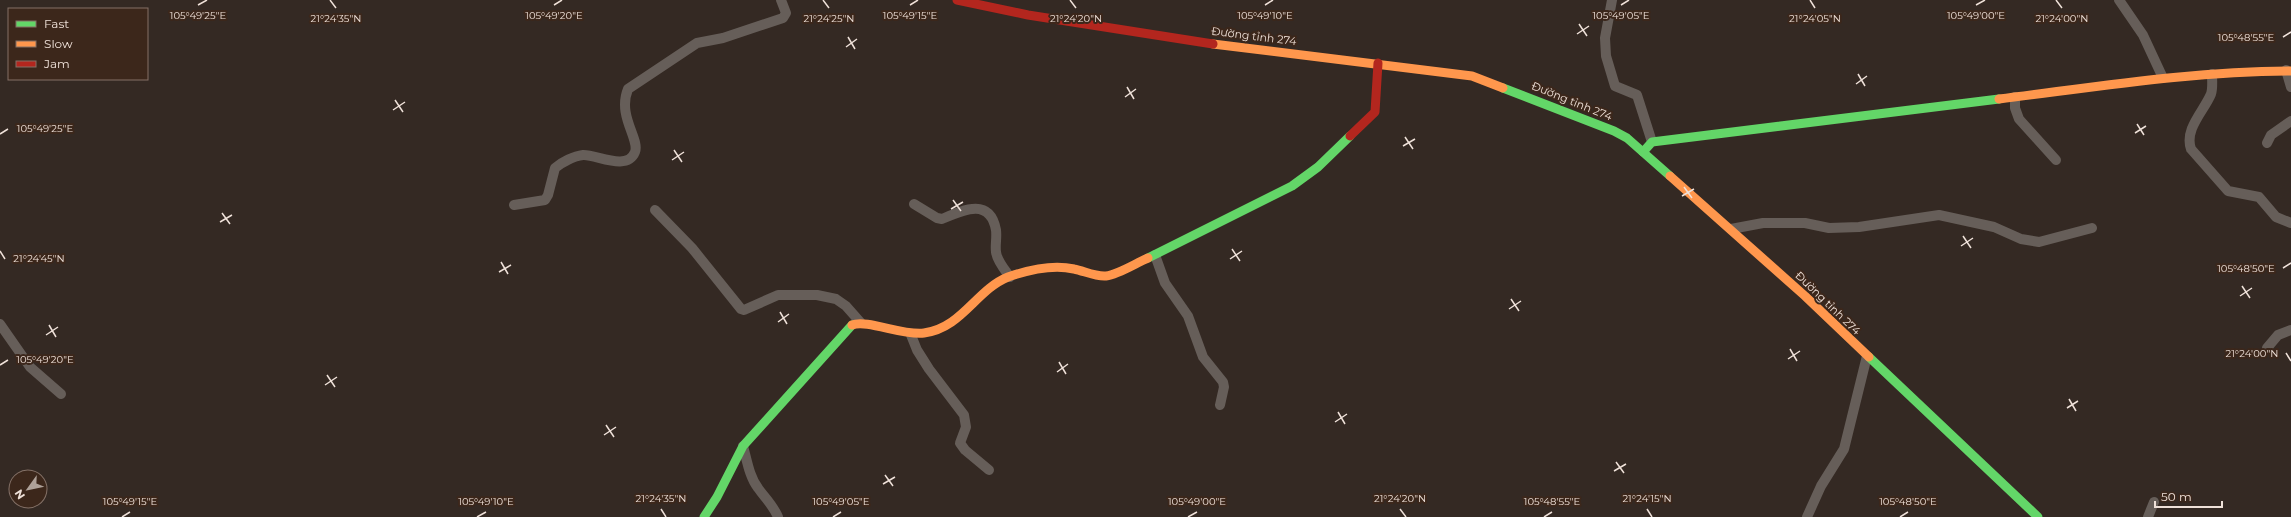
<svg xmlns="http://www.w3.org/2000/svg" width="2291" height="517" font-family="Montserrat,sans-serif">
  <style>
    .lines { fill: none; stroke-linecap: round; stroke-linejoin: round }
    .street { stroke: #665e59; stroke-width: 10 }
    .fast { stroke: #63d668; stroke-width: 9 }
    .slow { stroke: #ff974d; stroke-width: 9 }
    .jam { stroke: #b3261e; stroke-width: 9 }
    .ticks { fill: none; stroke: #efe1d9; stroke-width: 1.5 }
    .labels { text-anchor: middle; stroke-width: 4; stroke-linejoin: round; paint-order: stroke }
    .street-label { font-size: 11px; fill: #efe1d9; stroke: #3c271b }
    .ticks-label { font-size: 10px; text-anchor: middle; fill: #efe1d9; stroke: #3c271b; stroke-width: 4; stroke-linejoin: round; paint-order: stroke }
  </style>
  <rect width="100%" height="100%" fill="#342923"/>
  <g class="lines">
    <!-- street -->
    <g class="street">
      <polyline points="1612,0 1605,38 1606,56 1615,86 1637,95 1652,142"/>
      <polyline points="2119,0 2143,35 2163,78"/>
      <polyline points="2286,70 2291,87"/>
      <path d="M2212,74C2212,80 2213,88 2211,94C2204,111 2184,129 2191,149L2228,191L2259,197L2276,217L2291,223"/>
      <polyline points="2015,97 2015,108 2019,119 2056,160"/>
      <polyline points="2267,143 2271,135 2291,121"/>
      <path d="M914,204L937,218L942,219C963,210 990,197 996,230C997,238 995,245 996,252C997,261 1005,270 1010,277"/>
      <path d="M514,205L545,200L548,195L555,168C562,162 574,156 583,155C596,154 627,172 635,152C640,139 617,116 628,89L697,43L723,38L783,18L786,13L781,0"/>
      <polyline points="655,210 692,248 741,309 744,310 778,295 817,295 836,299 846,306 861,323"/>
      <polyline points="1731,229 1763,223 1805,223 1829,228 1859,227 1939,215 1994,227 2021,239 2039,242 2092,228"/>
      <polyline points="1155,255 1165,283 1188,316 1203,357 1223,382 1224,387 1220,405"/>
      <polyline points="0,324 30,367 61,394"/>
      <polyline points="911,335 917,350 929,369 964,415 966,427 960,443 965,450 989,470"/>
      <polyline points="2267,348 2278,335 2291,330"/>
      <path d="M743,446C747,460 749,476 758,488C765,498 773,505 778,517"/>
      <polyline points="1807,517 1821,486 1844,449 1867,356"/>
      <polyline points="2148,517 2154,502"/>
    </g>
    <!-- fast -->
    <g class="fast">
      <polyline points="1503,88 1614,131 1627,138 1670,176"/>
      <polyline points="1643,152 1652,142 1999,99"/>
      <polyline points="1148,258 1292,186 1318,167 1350,136"/>
      <polyline points="1869,357 2038,517"/>
      <polyline points="704,517 717,497 743,446 852,325"/>
    </g>
    <!-- slow -->
    <g class="slow">
      <polyline points="1213,44 1472,76 1503,88"/>
      <path d="M1999,99C2096,87 2193,71 2291,71"/>
      <polyline points="1670,176 1805,296 1869,357"/>
      <path d="M852,325C867,319 903,336 924,333C962,328 976,290 1008,277C1028,270 1053,264 1074,269C1084,271 1096,277 1106,276C1119,274 1136,263 1148,258"/>
    </g>
    <!-- jam -->
    <g class="jam">
      <polyline points="957,0 1028,15 1213,44"/>
      <polyline points="1350,136 1375,112 1378,63"/>
    </g>
  </g>
  <!-- ticks -->
  <path class="ticks" d="M330,0L336,8M823,0L829,8M1070,0L1076,8M1810,0L1815,8M2056,0L2062,8M198,5L207,0M554,5L562,0M910,5L918,0M1265,5L1273,0M1621,5L1629,0M1976,5L1985,0M1579,24L1587,36M1577,34L1589,26M848,37L855,49M2283,37L2291,32M846,47L857,39M1858,74L1865,86M1856,84L1867,76M1127,87L1134,99M1125,97L1136,89M395,100L403,112M393,110L405,102M2137,124L2144,135M2135,133L2146,126M0,134L8,129M1405,137L1413,149M1403,146L1415,139M674,150L682,162M672,160L684,152M1684,187L1692,198M1682,196L1694,189M953,200L961,211M951,209L963,202M222,213L230,224M220,222L232,215M1963,236L1971,248M1961,246L1973,238M1232,249L1240,261M0,251L5,259M1230,259L1242,251M501,262L508,274M2283,268L2291,263M499,272L511,265M2242,286L2250,298M2240,296L2252,288M1511,299L1519,311M1509,309L1521,301M780,312L787,324M778,322L789,314M49,325L56,337M46,335L58,327M1790,349L1797,361M2286,353L2291,361M1788,359L1800,351M1059,362L1066,374M0,365L8,360M1057,372L1068,364M327,375L335,387M325,385L337,377M2069,399L2076,411M2067,408L2078,401M1338,412L1345,424M1335,422L1347,414M606,425L614,437M604,435L616,427M1616,462L1624,473M1614,471L1626,464M885,475L893,486M883,484L895,477M661,509L666,517M1400,509L1406,517M1647,509L1652,517M122,517L130,512M477,517L486,512M833,517L841,512M1188,517L1197,512M1544,517L1552,512M1900,517L1908,512"/>
  <g class="labels">
    <!-- street labels -->
    <g class="street-label">
      <text transform="translate(1254 36) rotate(7)" y="4">Đường tỉnh 274</text>
      <text transform="translate(1572 101) rotate(22)" y="4">Đường tỉnh 274</text>
      <text transform="translate(1828 303) rotate(44)" y="4">Đường tỉnh 274</text>
    </g>
  </g>
  <g class="ticks-label">
    <text x="198" y="19">105°49'25"E</text>
    <text x="554" y="19">105°49'20"E</text>
    <text x="910" y="19">105°49'15"E</text>
    <text x="1265" y="19">105°49'10"E</text>
    <text x="1621" y="19">105°49'05"E</text>
    <text x="1976" y="19">105°49'00"E</text>
    <text x="829" y="22">21°24'25"N</text>
    <text x="1076" y="22">21°24'20"N</text>
    <text x="2062" y="22">21°24'00"N</text>
    <text x="336" y="22">21°24'35"N</text>
    <text x="1815" y="22">21°24'05"N</text>
    <text x="2246" y="41">105°48'55"E</text>
    <text x="45" y="132">105°49'25"E</text>
    <text x="39" y="262">21°24'45"N</text>
    <text x="2246" y="272">105°48'50"E</text>
    <text x="2252" y="357">21°24'00"N</text>
    <text x="45" y="363">105°49'20"E</text>
    <text x="661" y="502">21°24'35"N</text>
    <text x="1400" y="502">21°24'20"N</text>
    <text x="1647" y="502">21°24'15"N</text>
    <text x="130" y="505">105°49'15"E</text>
    <text x="486" y="505">105°49'10"E</text>
    <text x="841" y="505">105°49'05"E</text>
    <text x="1197" y="505">105°49'00"E</text>
    <text x="1552" y="505">105°48'55"E</text>
    <text x="1908" y="505">105°48'50"E</text>
  </g>
  <!-- legend -->
  <rect x="8" y="8" width="140" height="72" fill="#3c271b" stroke="#847167"/>
  <rect x="16" y="21" width="20" height="6" fill="#63d668" stroke="#847167"/>
  <text x="44" y="28" font-size="12" fill="#efe1d9">Fast</text>
  <rect x="16" y="41" width="20" height="6" fill="#ff974d" stroke="#847167"/>
  <text x="44" y="48" font-size="12" fill="#efe1d9">Slow</text>
  <rect x="16" y="61" width="20" height="6" fill="#b3261e" stroke="#847167"/>
  <text x="44" y="68" font-size="12" fill="#efe1d9">Jam</text>
  <!-- north arrow -->
  <g transform="translate(28 489) rotate(237)"><circle r="19" fill="#3c271b" stroke="#847167"/>
  <path d="M0-3L7 15L0 10L-7 15Z" fill="#aea199"/>
  <text y="-6" font-size="11" font-weight="bold" text-anchor="middle" fill="#efe1d9">N</text>
  </g>
  <!-- scale -->
  <path d="M2155 501v6h67v-6" fill="none" stroke="#efe1d9" stroke-width="2"/>
  <text x="2161" y="501" font-size="12" fill="#efe1d9" stroke="#3c271b" stroke-width="3" paint-order="stroke">50 m</text>
</svg>
